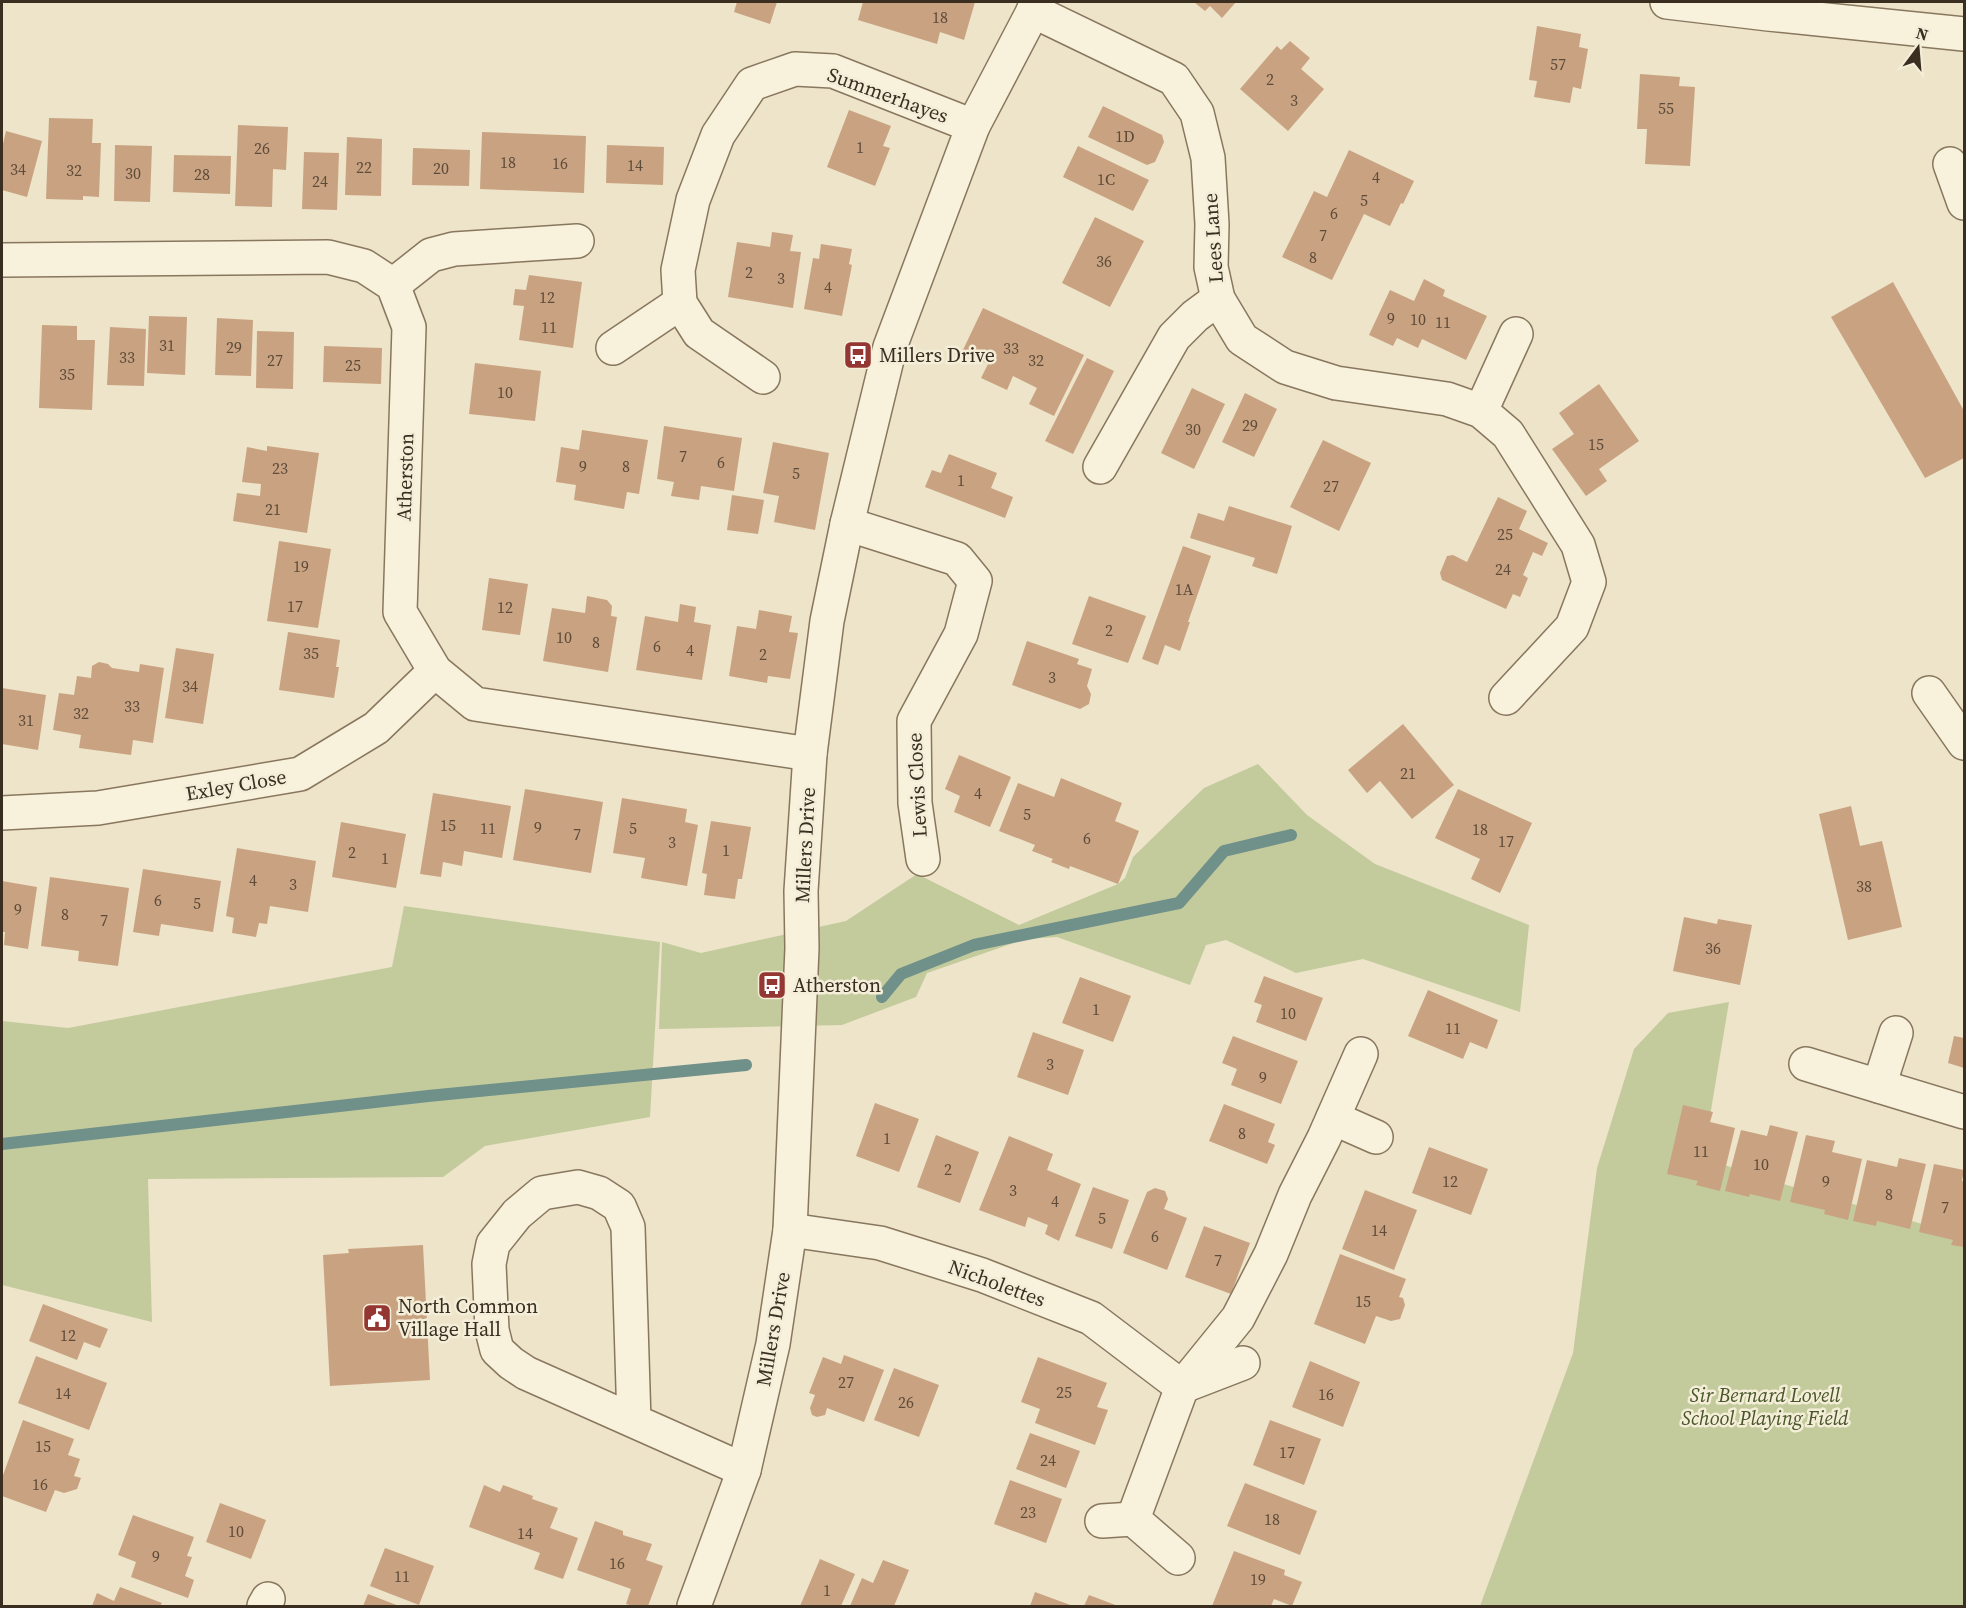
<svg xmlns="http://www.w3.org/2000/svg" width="1966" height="1608" font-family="'Source Serif 4',serif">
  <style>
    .green { fill: #c3cb9d }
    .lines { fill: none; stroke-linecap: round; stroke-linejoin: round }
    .stream { stroke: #70908a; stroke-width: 12 }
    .building { fill: #c9a381 }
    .minor-casing { stroke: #88775e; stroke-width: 36 }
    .minor { stroke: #f8f1dc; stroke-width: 33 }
    .labels { text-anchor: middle; stroke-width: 5; stroke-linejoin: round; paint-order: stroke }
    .number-label { font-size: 16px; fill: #5e4b39 }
    .street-label { font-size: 20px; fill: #3a2e21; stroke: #f4eed8 }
    .poi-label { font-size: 20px; fill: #3a2e21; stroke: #f4eed8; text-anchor: start }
    .park-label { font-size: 20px; font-style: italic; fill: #475529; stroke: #f4eed8 }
  </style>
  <rect width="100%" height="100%" fill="#ede4c9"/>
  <!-- green -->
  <g class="green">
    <polygon points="1258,764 1307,815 1375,864 1529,925 1520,1012 1363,959 1296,973 1226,940 1206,945 1190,985 1057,937 1025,939 927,973 916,997 842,1025 659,1029 662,942 701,953 846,921 917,874 1019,925 1118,884 1125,878 1133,857 1204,788"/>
    <polygon points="404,906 660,942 650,1117 485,1146 443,1177 148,1179 152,1322 2,1285 2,1021 68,1028 392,967"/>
    <polygon points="1729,1002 1703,1158 1776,1182 1964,1236 1964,1606 1480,1606 1573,1353 1597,1168 1634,1049 1668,1013"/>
  </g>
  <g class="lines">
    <!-- stream -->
    <g class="stream">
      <polyline points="882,997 901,974 974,945 1179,903 1224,851 1291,835"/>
      <polyline points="2,1144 428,1096 746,1065"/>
    </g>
  </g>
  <!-- building -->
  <g class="building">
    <polygon points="737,2 777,2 770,24 734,12"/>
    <polygon points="863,2 975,2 964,40 940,32 937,44 858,20"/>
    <polygon points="1194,2 1236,2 1222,18 1210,6 1205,11"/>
    <polygon points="1537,26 1581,34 1579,47 1588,49 1581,89 1573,87 1570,103 1534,97 1537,81 1529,80"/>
    <polygon points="1290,41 1310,58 1301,69 1324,89 1288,131 1240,89 1277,46 1281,50"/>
    <polygon points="1640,74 1680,77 1679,86 1695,87 1690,166 1645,164 1647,129 1637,129"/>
    <polygon points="1103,106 1162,135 1164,142 1155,162 1147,165 1088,137"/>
    <polygon points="849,110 891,126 883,146 890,148 875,186 827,167"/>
    <polygon points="49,118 93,119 92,143 101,143 99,197 83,196 83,200 46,199"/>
    <polygon points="238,125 288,127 286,170 273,169 272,207 235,206"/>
    <polygon points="6,131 42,141 27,197 2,190 2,148"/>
    <polygon points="482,132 586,136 584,193 480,189"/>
    <polygon points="347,137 382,139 381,196 345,195"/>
    <polygon points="115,145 152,146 150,202 114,201"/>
    <polygon points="607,145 664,147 663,185 606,183"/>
    <polygon points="1078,146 1149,180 1133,211 1063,177"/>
    <polygon points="413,148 470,150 469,186 412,185"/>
    <polygon points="1349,150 1414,181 1403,204 1401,203 1390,226 1364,214 1332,280 1282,257 1314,191 1327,197"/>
    <polygon points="304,152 339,153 337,210 302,209"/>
    <polygon points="174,155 231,156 230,194 173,192"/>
    <polygon points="1095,217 1144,241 1110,307 1062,283"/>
    <polygon points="772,232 793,235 790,251 801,252 793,308 728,297 737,242 770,247"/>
    <polygon points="821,244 852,249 849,264 852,265 842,316 804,309 813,258 819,259"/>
    <polygon points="529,275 582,282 573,348 519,340 524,306 513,305 515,289 526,290"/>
    <polygon points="1424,279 1445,290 1443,296 1487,316 1466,360 1422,339 1418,348 1397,338 1393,346 1369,335 1390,290 1414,301"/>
    <polygon points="1893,282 1964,411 1964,458 1925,478 1831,317"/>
    <polygon points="983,308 1084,355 1054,416 1029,404 1037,388 1013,376 1007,390 981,378 988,364 962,352"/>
    <polygon points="149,316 187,317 185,375 147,373"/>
    <polygon points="217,318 253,320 251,376 215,375"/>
    <polygon points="42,325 77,326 77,340 95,340 92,410 39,408"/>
    <polygon points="110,327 146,329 144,386 107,385"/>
    <polygon points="257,331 294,332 293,389 256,388"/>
    <polygon points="324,346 382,348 381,384 323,382"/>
    <polygon points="1087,358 1114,371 1073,454 1045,441"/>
    <polygon points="475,363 541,371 535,421 469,414"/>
    <polygon points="1599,384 1639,441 1599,469 1607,481 1586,496 1552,449 1574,434 1559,413"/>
    <polygon points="1192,388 1225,404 1194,469 1161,453"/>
    <polygon points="1245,393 1277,409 1254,457 1222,442"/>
    <polygon points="664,426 742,438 734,491 701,486 699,500 671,496 674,482 657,479"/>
    <polygon points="582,430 648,440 639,494 627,492 624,509 574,500 576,485 556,482 561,447 579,450"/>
    <polygon points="1323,440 1371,463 1339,531 1290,507"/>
    <polygon points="773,442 829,453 815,530 774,522 779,496 763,493"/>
    <polygon points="267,446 319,453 307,533 233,521 237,493 260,496 261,484 242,482 247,447 267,451"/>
    <polygon points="949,454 997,473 991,488 1013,497 1005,518 925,487 932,470 941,473"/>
    <polygon points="732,495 764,500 758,534 727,530"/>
    <polygon points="1498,497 1527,511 1519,529 1548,543 1542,556 1533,552 1523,575 1528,578 1520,597 1513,594 1506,609 1442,580 1440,573 1447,556 1453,555 1467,562"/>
    <polygon points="1229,506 1292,526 1277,574 1252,566 1255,558 1190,538 1198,513 1224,521"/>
    <polygon points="279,541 331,549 318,628 267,621"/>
    <polygon points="1183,546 1211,556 1188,622 1190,622 1180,651 1165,645 1158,665 1142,659"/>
    <polygon points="489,578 528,584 520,635 482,630"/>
    <polygon points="587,596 607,600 612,606 611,616 617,617 608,672 543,661 552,608 585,613"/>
    <polygon points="1089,596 1146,616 1128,663 1072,644"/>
    <polygon points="680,604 696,607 694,622 711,625 702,680 636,670 645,616 678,622"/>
    <polygon points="759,610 792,616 789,632 798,633 790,679 768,676 767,683 729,676 737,626 756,629"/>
    <polygon points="288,632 340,640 336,667 339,667 334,698 279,690"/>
    <polygon points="1027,641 1079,659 1077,664 1092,669 1087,686 1091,694 1089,704 1080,709 1012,685"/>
    <polygon points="176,648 214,654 203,724 165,718"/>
    <polygon points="99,662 108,664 112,668 139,672 140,664 164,668 153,743 133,740 131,755 79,748 81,735 53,730 59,693 74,695 77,676 91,678 92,666"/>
    <polygon points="2,688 46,695 38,750 2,744"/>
    <polygon points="1403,724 1454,785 1412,819 1380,781 1367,793 1348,770"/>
    <polygon points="959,755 1011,777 990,827 954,812 960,796 945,789"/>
    <polygon points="1061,778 1122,803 1115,821 1139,831 1118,884 1070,866 1069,869 1051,862 1053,859 1032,851 1035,845 999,831 1018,783 1054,797"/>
    <polygon points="525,789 603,802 591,873 513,860"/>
    <polygon points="1458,789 1532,823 1500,893 1471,879 1480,859 1435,838"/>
    <polygon points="433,793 511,806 502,858 464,851 462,866 443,862 441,877 420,874"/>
    <polygon points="622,798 687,809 685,822 698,825 687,886 641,878 645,858 613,853"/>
    <polygon points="1851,806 1860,846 1882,841 1902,927 1848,940 1819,814"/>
    <polygon points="711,821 751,827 742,879 738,879 735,899 704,895 707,874 702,873"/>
    <polygon points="341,822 406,834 396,888 332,877"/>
    <polygon points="237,848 316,861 308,912 270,906 267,924 259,923 256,937 232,933 234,918 226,916"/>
    <polygon points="143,869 221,881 213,932 161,924 159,936 133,932"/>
    <polygon points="50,877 129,888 118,966 78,961 79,951 41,946"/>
    <polygon points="2,881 37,887 28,949 4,945 5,932 2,932"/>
    <polygon points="1684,917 1717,924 1718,919 1752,925 1740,985 1673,971"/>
    <polygon points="1264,976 1323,998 1306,1041 1256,1022 1262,1005 1254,1002"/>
    <polygon points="1080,977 1131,996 1113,1042 1062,1023"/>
    <polygon points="1428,990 1498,1020 1487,1049 1470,1042 1463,1059 1408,1036"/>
    <polygon points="1033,1032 1084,1050 1068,1095 1017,1077"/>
    <polygon points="1233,1036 1298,1061 1281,1104 1231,1085 1237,1069 1222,1063"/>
    <polygon points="1954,1036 1964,1038 1964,1068 1948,1063"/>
    <polygon points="875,1103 919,1119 899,1172 856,1156"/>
    <polygon points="1224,1104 1275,1124 1268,1142 1275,1145 1267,1164 1209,1141"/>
    <polygon points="1683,1105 1713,1112 1710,1122 1735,1128 1720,1191 1696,1185 1698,1181 1667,1174"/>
    <polygon points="1770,1125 1798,1132 1780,1201 1750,1194 1749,1197 1725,1191 1741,1130 1767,1136"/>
    <polygon points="936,1135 979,1152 960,1203 917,1187"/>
    <polygon points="1806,1135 1835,1141 1832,1152 1862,1159 1848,1220 1824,1214 1825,1210 1790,1202"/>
    <polygon points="1009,1136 1053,1154 1047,1170 1081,1184 1059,1241 1045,1234 1048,1225 1028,1217 1025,1227 979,1210"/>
    <polygon points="1429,1147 1488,1169 1471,1215 1412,1193"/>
    <polygon points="1899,1158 1926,1164 1910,1229 1877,1221 1876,1226 1853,1221 1867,1160 1897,1167"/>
    <polygon points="1934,1164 1964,1170 1962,1181 1964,1181 1964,1247 1951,1245 1953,1240 1919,1232"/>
    <polygon points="1093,1187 1129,1200 1112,1249 1075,1236"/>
    <polygon points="1155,1188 1165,1191 1168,1199 1164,1209 1187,1218 1167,1270 1123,1253 1147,1192"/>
    <polygon points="1365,1190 1417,1210 1394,1270 1342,1249"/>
    <polygon points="1204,1226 1250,1243 1231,1294 1185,1277"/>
    <polygon points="423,1245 430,1380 330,1386 323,1255 349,1253 348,1249"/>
    <polygon points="1340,1254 1406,1279 1399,1297 1403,1298 1405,1305 1400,1319 1391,1321 1376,1316 1365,1344 1314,1324"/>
    <polygon points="43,1304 108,1329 100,1348 84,1342 77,1360 29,1341"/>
    <polygon points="844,1355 884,1370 864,1422 827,1408 825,1415 817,1417 812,1415 810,1408 815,1395 809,1393 823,1357 841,1364"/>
    <polygon points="36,1356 107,1383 89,1430 18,1403"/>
    <polygon points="1038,1357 1107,1383 1097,1407 1108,1410 1095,1445 1035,1423 1040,1409 1021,1402"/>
    <polygon points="1310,1361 1360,1382 1343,1427 1292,1407"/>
    <polygon points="894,1368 939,1385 919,1437 874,1420"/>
    <polygon points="23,1420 74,1439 68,1455 80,1459 74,1476 81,1478 77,1489 64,1493 55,1490 46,1512 2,1496 2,1478"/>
    <polygon points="1270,1420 1321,1439 1304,1485 1253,1465"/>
    <polygon points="1030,1433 1080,1451 1066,1488 1016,1469"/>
    <polygon points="1010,1480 1062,1499 1046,1543 994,1524"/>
    <polygon points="1245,1483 1317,1511 1300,1555 1227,1526"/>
    <polygon points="484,1485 500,1492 503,1485 533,1496 532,1499 558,1508 550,1528 578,1538 563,1579 534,1569 540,1553 469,1527"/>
    <polygon points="220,1503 266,1520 251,1559 206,1542"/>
    <polygon points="133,1515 194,1537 187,1556 192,1557 185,1576 194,1580 188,1598 131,1577 136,1562 118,1555"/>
    <polygon points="595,1521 623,1531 623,1535 652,1544 646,1560 663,1566 648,1606 633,1606 626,1604 631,1589 577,1570"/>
    <polygon points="385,1548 434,1566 419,1605 370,1586"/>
    <polygon points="1234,1551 1285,1570 1284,1575 1302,1582 1292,1606 1274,1599 1271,1606 1212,1606"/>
    <polygon points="820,1559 855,1574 841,1606 800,1606"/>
    <polygon points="883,1560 909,1570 894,1606 850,1606 862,1578 873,1583"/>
    <polygon points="120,1587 162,1603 160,1606 92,1606 97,1593 114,1601"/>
    <polygon points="1035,1592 1073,1606 1030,1606"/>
    <polygon points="368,1594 399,1606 363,1606"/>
    <polygon points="1089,1595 1118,1606 1084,1606"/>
  </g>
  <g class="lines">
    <!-- minor casing -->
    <g class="minor-casing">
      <g id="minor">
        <polyline points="1667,2 1768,14 1964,34"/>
        <polyline points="1033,11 1174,79 1197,113 1208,158 1212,224 1211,267 1218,299 1242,339 1285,367 1336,383 1447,399 1481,411 1508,434 1578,545 1589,582 1572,627 1506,698"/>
        <polyline points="1950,164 1964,203"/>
        <polyline points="2,260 328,257 364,266 393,285 409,327 400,612 435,671 475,704 810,754"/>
        <polyline points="393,285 431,255 454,249 577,241"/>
        <polyline points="613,348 680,303"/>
        <polyline points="763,377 699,333 680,303 678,270 693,200 718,135 752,84 795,69 833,71 973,126"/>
        <polyline points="1481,411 1516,334"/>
        <polyline points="1100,467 1174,337 1195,316 1218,299"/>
        <polyline points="847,524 957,559 975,581 961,634 914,721 915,803 923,859"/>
        <polyline points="1929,693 1964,743"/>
        <polyline points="2,813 98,808 300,774 376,728 435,671"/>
        <polyline points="1806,1064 1964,1112"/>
        <polyline points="1879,1086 1896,1033"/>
        <polyline points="1333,1118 1376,1137"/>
        <polyline points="790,1230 880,1243 982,1275 1091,1318 1182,1387 1133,1519 1178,1558"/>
        <polyline points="1186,1385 1243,1363"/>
        <polyline points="1182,1387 1238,1318 1271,1254 1295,1195 1324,1138 1361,1054"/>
        <polyline points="634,1421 628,1227 619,1206 599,1193 578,1187 542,1193 517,1214 493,1244 489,1264 492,1330 497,1350 511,1363 526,1373 744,1470"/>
        <polyline points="1102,1521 1133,1519"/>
        <polyline points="264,1606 268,1599"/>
        <polyline points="694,1606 744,1470 773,1344 790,1230 802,948 801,891 810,754 827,621 847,524 890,347 973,126 1038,2"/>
      </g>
    </g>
    <!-- minor -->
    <use href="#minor" class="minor"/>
  </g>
  <!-- icons -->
  <defs>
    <g id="bus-square" transform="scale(1.5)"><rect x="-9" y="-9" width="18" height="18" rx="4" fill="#943631" stroke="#f4eed8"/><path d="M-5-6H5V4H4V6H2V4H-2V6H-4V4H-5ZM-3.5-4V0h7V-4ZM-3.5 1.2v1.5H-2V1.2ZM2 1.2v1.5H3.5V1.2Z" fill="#fff"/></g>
    <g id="civic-square" transform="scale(1.5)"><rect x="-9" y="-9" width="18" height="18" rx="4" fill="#943631" stroke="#f4eed8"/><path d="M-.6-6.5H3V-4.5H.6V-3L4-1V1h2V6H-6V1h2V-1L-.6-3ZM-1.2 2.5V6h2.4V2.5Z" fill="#fff"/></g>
  </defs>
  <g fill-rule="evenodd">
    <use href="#bus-square" x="858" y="355"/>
    <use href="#bus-square" x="772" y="985"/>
    <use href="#civic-square" x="377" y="1318"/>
  </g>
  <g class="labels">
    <!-- number labels -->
    <g class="number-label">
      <text x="940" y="23">18</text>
      <text x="1558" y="70">57</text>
      <text x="1270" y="85">2</text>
      <text x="1294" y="106">3</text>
      <text x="1666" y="114">55</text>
      <text x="1125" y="142">1D</text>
      <text x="860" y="153">1</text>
      <text x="262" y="154">26</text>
      <text x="508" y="168">18</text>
      <text x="560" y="169">16</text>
      <text x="635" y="171">14</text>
      <text x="364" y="173">22</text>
      <text x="441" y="174">20</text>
      <text x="18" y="175">34</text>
      <text x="74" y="176">32</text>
      <text x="133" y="179">30</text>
      <text x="202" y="180">28</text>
      <text x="1376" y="183">4</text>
      <text x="1106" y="185">1C</text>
      <text x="320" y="187">24</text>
      <text x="1364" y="206">5</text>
      <text x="1334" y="219">6</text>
      <text x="1323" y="241">7</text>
      <text x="1313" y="263">8</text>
      <text x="1104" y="267">36</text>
      <text x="749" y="278">2</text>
      <text x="781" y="284">3</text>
      <text x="828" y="293">4</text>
      <text x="547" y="303">12</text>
      <text x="1391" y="324">9</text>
      <text x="1418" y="325">10</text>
      <text x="1443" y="328">11</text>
      <text x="549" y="333">11</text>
      <text x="167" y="351">31</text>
      <text x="234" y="353">29</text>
      <text x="1011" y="354">33</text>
      <text x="127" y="363">33</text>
      <text x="275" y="366">27</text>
      <text x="1036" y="366">32</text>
      <text x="353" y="371">25</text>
      <text x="67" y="380">35</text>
      <text x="505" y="398">10</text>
      <text x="1250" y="431">29</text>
      <text x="1193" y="435">30</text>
      <text x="1596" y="450">15</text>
      <text x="683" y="462">7</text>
      <text x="721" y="468">6</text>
      <text x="583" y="472">9</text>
      <text x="626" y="472">8</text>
      <text x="280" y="474">23</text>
      <text x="796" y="479">5</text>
      <text x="961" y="486">1</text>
      <text x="1331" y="492">27</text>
      <text x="273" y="515">21</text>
      <text x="1505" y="540">25</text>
      <text x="301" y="572">19</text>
      <text x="1503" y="575">24</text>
      <text x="1184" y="595">1A</text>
      <text x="295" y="612">17</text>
      <text x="505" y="613">12</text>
      <text x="1109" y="636">2</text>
      <text x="564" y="643">10</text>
      <text x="596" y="648">8</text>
      <text x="657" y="652">6</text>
      <text x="690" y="656">4</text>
      <text x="311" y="659">35</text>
      <text x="763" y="660">2</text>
      <text x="1052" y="683">3</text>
      <text x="190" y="692">34</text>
      <text x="132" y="712">33</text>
      <text x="81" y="719">32</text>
      <text x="26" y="726">31</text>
      <text x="1408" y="779">21</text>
      <text x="978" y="799">4</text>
      <text x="1027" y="820">5</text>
      <text x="448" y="831">15</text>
      <text x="538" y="833">9</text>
      <text x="488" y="834">11</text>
      <text x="633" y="834">5</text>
      <text x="1480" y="835">18</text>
      <text x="577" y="840">7</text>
      <text x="1087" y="844">6</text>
      <text x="1506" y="847">17</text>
      <text x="672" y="848">3</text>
      <text x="726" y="856">1</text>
      <text x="352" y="858">2</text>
      <text x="385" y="864">1</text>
      <text x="253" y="886">4</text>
      <text x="293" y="890">3</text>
      <text x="1864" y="892">38</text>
      <text x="158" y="906">6</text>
      <text x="197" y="909">5</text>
      <text x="18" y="915">9</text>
      <text x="65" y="920">8</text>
      <text x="104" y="926">7</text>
      <text x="1713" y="954">36</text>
      <text x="1096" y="1015">1</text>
      <text x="1288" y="1019">10</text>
      <text x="1453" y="1034">11</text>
      <text x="1050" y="1070">3</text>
      <text x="1263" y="1083">9</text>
      <text x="1242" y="1139">8</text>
      <text x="887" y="1144">1</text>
      <text x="1701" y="1157">11</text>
      <text x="1761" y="1170">10</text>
      <text x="948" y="1175">2</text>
      <text x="1450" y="1187">12</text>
      <text x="1826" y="1187">9</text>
      <text x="1013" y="1196">3</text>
      <text x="1889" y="1200">8</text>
      <text x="1055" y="1207">4</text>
      <text x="1945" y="1213">7</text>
      <text x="1102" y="1224">5</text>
      <text x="1379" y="1236">14</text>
      <text x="1155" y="1242">6</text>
      <text x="1218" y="1266">7</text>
      <text x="1363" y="1307">15</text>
      <text x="68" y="1341">12</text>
      <text x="846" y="1388">27</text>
      <text x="1064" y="1398">25</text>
      <text x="63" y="1399">14</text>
      <text x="1326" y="1400">16</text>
      <text x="906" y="1408">26</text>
      <text x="43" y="1452">15</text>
      <text x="1287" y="1458">17</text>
      <text x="1048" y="1466">24</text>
      <text x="40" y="1490">16</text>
      <text x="1028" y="1518">23</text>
      <text x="1272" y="1525">18</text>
      <text x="236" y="1537">10</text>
      <text x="525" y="1539">14</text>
      <text x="156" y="1562">9</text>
      <text x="617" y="1569">16</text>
      <text x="402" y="1582">11</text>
      <text x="1258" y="1585">19</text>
      <text x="827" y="1596">1</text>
    </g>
    <!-- street labels -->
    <g class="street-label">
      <text transform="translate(888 95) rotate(20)" y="7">Summerhayes</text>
      <text transform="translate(1213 238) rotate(-94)" y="7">Lees Lane</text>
      <text transform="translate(405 477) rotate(-88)" y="7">Atherston</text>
      <text transform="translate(236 785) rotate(-10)" y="7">Exley Close</text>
      <text transform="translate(917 785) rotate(-93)" y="7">Lewis Close</text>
      <text transform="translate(805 845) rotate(-87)" y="7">Millers Drive</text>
      <text transform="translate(997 1283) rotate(20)" y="7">Nicholettes</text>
      <text transform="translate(773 1329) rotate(-80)" y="7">Millers Drive</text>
    </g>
    <!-- poi labels -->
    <g class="poi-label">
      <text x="879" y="362">Millers Drive</text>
      <text x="793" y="992">Atherston</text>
      <text x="398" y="1313">North Common<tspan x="398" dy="23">Village Hall</tspan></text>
    </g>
    <!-- park labels -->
    <g class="park-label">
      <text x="1765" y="1402">Sir Bernard Lovell<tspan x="1765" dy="23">School Playing Field</tspan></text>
    </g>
  </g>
  <!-- border -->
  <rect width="1966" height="1608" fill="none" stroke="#3a2e21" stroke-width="6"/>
  <!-- north arrow -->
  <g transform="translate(1918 48) rotate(16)" stroke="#f4eed8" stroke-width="4.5" paint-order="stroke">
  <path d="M0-4.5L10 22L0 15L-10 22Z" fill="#3a2e21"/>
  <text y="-9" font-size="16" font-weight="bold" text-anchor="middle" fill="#3a2e21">N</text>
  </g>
</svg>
